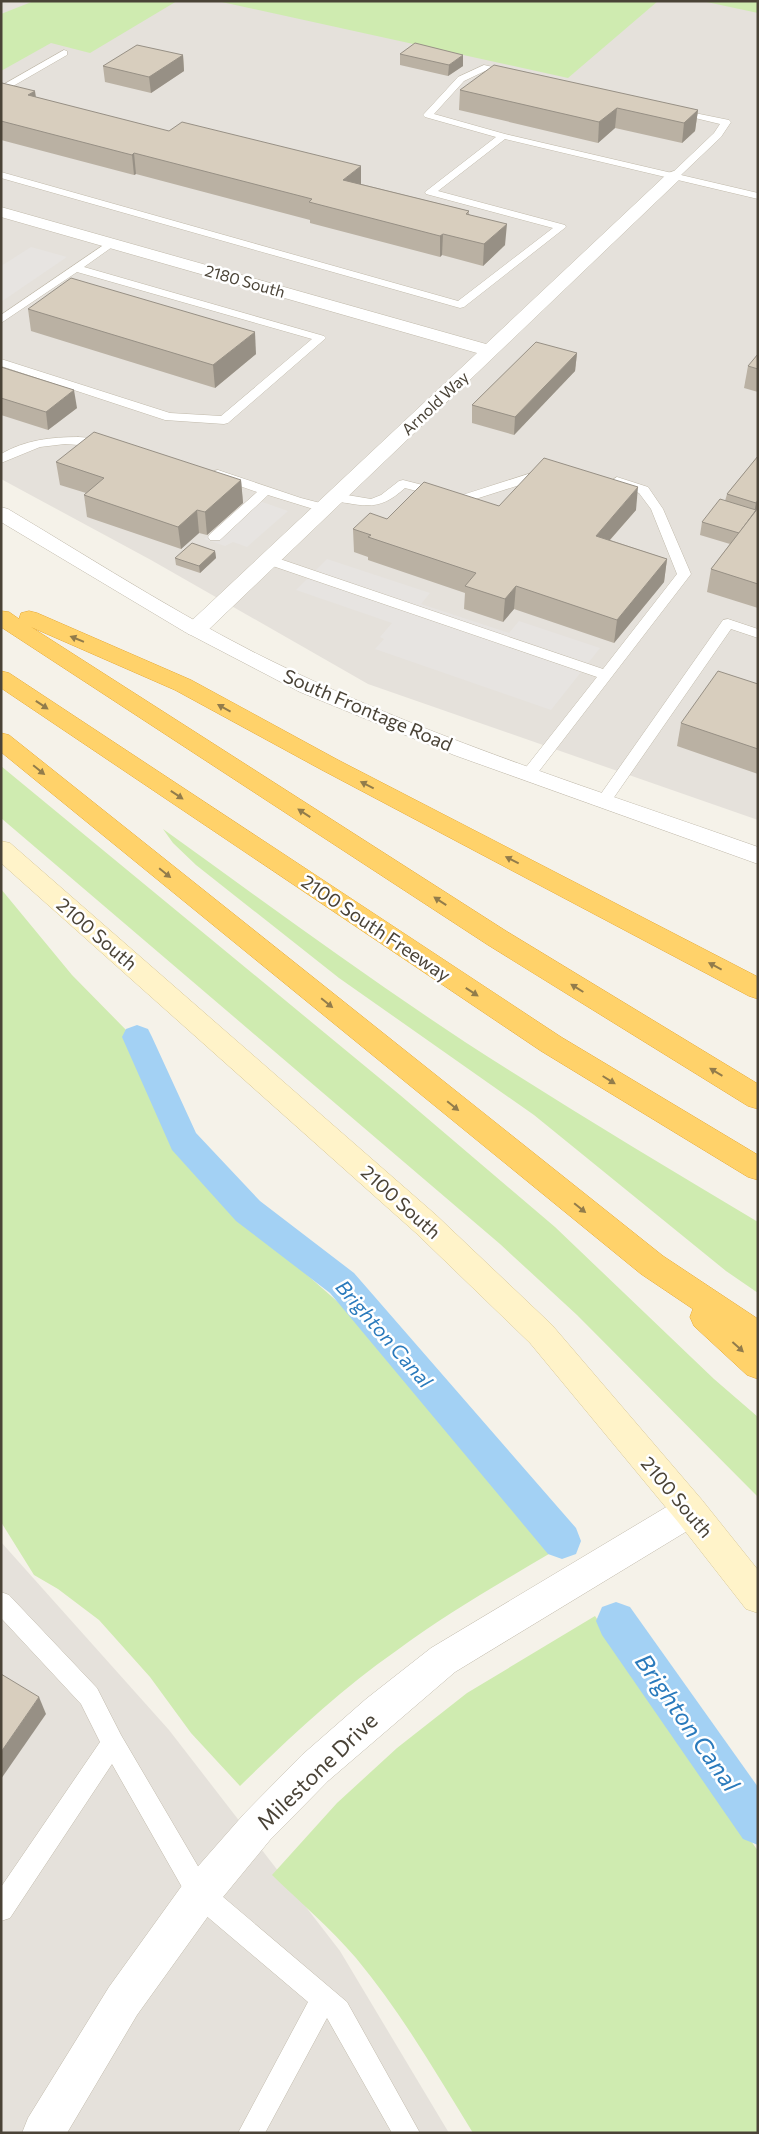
<svg xmlns="http://www.w3.org/2000/svg" width="759" height="2134" font-family="Commissioner,sans-serif">
  <style>
    .industrial { fill: #e5e1db }
    .green { fill: #cfebb0 }
    .parking { fill: #e7e4e1 }
    .lines { fill: none; stroke-linecap: round; stroke-linejoin: round }
    .canal { fill: #a3d1f4; fill-rule: evenodd }
    .service-casing { stroke: #c1baab; stroke-width: 1 }
    .minor-casing { stroke: #c1baab; stroke-width: 1 }
    .tertiary-casing { stroke: #c1baab; stroke-width: 1 }
    .secondary-casing { stroke: #d7c797; stroke-width: 1 }
    .motorway-casing { stroke: #e5a834; stroke-width: 1 }
    .service { fill: #fff; fill-rule: evenodd }
    .minor { fill: #fff; fill-rule: evenodd }
    .tertiary { fill: #fff; fill-rule: evenodd }
    .secondary { fill: #fff3c9; fill-rule: evenodd }
    .motorway { fill: #ffd26a; fill-rule: evenodd }
    .wall { fill: #bab1a3 }
    .shaded-wall { fill: #979085 }
    .building { fill: #d8cebe; stroke: #979085 }
    .oneway { fill: #927c4b }
    .labels { text-anchor: middle; stroke-width: 5; stroke-linejoin: round; paint-order: stroke }
    .far-street-label { font-size: 16px; fill: #4a4337; stroke: #fff }
    .street-label { font-size: 19px; fill: #4a4337; stroke: #fff }
    .water-label { font-size: 20px; font-style: italic; fill: #2a7abc; stroke: #fff }
    .near-street-label { font-size: 22px; fill: #4a4337; stroke: #fff }
    .near-water-label { font-size: 24px; font-style: italic; fill: #2a7abc; stroke: #fff }
  </style>
  <rect width="100%" height="100%" fill="#f5f2e9"/>
  <!-- industrial -->
  <g class="industrial">
    <polygon points="1,1 758,1 758,820 368,684 151,560 1,479"/>
    <polygon points="1,1542 169,1730 340,1951 449,2133 1,2133"/>
  </g>
  <!-- green -->
  <g class="green">
    <polygon points="34,1 177,1 90,53 51,43 1,71 1,14"/>
    <polygon points="217,1 658,1 568,78"/>
    <polygon points="702,1 758,1 758,13"/>
    <polygon points="1,766 400,1095 555,1227 714,1379 758,1417 758,1497 577,1315 500,1244 1,818"/>
    <path d="M163,829C263,901 362,974 465,1042C561,1104 659,1163 758,1222V1293L726,1271L534,1115L339,978L196,865L173,843Z"/>
    <path d="M1,889L72,975L130,1034L167,1135L205,1185L339,1303L534,1521L554,1551C500,1583 446,1614 396,1651C340,1690 289,1738 240,1786L191,1733L150,1677L99,1620L58,1589L34,1575L1,1522Z"/>
    <path d="M595,1616L758,1851V2133H473C436,2073 401,2012 356,1958C331,1929 300,1902 272,1875L337,1803L397,1748L467,1693Z"/>
  </g>
  <!-- parking -->
  <g class="parking">
    <polygon points="31,247 67,257 1,302 1,266"/>
    <polygon points="251,498 288,511 247,547 233,542 225,546 204,539"/>
    <polygon points="327,559 430,593 421,604 509,633 519,621 600,648 551,710 375,649 384,639 380,637 392,623 296,590"/>
  </g>
  <g class="lines">
    <!-- canal -->
    <g class="canal">
      <polygon points="137,1025 148,1029 152,1037 196,1133 260,1201 354,1273 576,1528 581,1541 576,1554 562,1559 548,1554 330,1293 236,1221 172,1150 122,1037 126,1029"/>
      <polygon points="616,1602 630,1607 758,1787 758,1845 743,1839 602,1635 596,1621 602,1607"/>
    </g>
    <!-- service casing -->
    <g class="service-casing">
      <g id="service">
        <polygon points="64,50 67,51 67,55 1,93 1,86"/>
        <polygon points="484,65 514,72 516,74 511,77 485,71 464,81 434,114 505,134 672,173 714,133 720,124 670,112 670,108 729,120 731,122 721,137 681,175 758,193 758,199 505,139 438,191 565,225 566,227 464,307 460,308 1,178 1,172 458,301 553,228 426,194 425,192 496,137 425,117 423,115 458,77"/>
        <polygon points="111,240 116,243 115,245 84,267 324,336 326,338 228,423 224,424 165,420 1,366 1,359 170,413 221,416 312,339 77,272 1,323 1,315"/>
        <path d="M78,437L107,439L113,443L107,447L65,444L40,447L1,463V454C25,440 51,437 78,437Z"/>
        <path d="M547,468L553,472L551,475L463,503L405,488C385,506 373,508 347,503C340,502 333,502 329,497L335,493L371,499L381,495L399,481L403,480L462,495Z"/>
        <polygon points="218,470 301,498 328,505 329,508 323,512 268,495 220,540 210,540 208,537 210,534 257,492 214,477 212,474 214,471"/>
        <polygon points="617,477 648,487 663,509 691,574 533,779 523,779 520,775 523,771 597,677 264,563 262,560 264,557 274,557 603,669 677,574 651,509 639,493 613,484 611,481"/>
        <polygon points="728,619 758,629 758,638 731,629 608,806 598,806 595,802 598,798 723,620"/>
        <polygon points="1,1592 9,1595 97,1688 121,1735 209,1885 347,2002 420,2133 392,2133 327,2018 265,2133 238,2133 308,2002 191,1903 112,1764 10,1918 1,1921 1,1887 100,1742 81,1704 1,1618"/>
      </g>
    </g>
    <!-- minor casing -->
    <g class="minor-casing">
      <g id="minor">
        <polygon points="674,171 680,173 682,176 680,179 204,634 196,636 188,634 185,629 188,624 477,353 1,217 1,207 486,344 668,173"/>
        <polygon points="690,1496 702,1500 707,1511 702,1522 455,1672 328,1781 270,1840 214,1908 137,2015 67,2133 22,2133 28,2118 109,1987 186,1880 244,1814 302,1755 366,1699 431,1648 678,1500"/>
      </g>
    </g>
    <!-- tertiary casing -->
    <g class="tertiary-casing">
      <path id="tertiary" d="M1,507L8,509C102,565 194,625 292,671C442,742 602,792 758,847V864L454,755L300,692L185,632L1,522Z"/>
    </g>
    <!-- secondary casing -->
    <g class="secondary-casing">
      <polygon id="secondary" points="1,841 10,843 436,1215 552,1325 702,1500 758,1570 758,1613 746,1609 678,1522 530,1343 416,1233 1,863"/>
    </g>
    <!-- motorway casing -->
    <g class="motorway-casing">
      <g id="motorway">
        <polygon points="1,611 9,612 19,619 21,613 29,611 37,613 191,680 338,760 758,977 758,999 749,996 322,770 175,690 31,627 506,931 758,1084 758,1109 748,1106 488,945 1,627"/>
        <polygon points="1,671 9,673 561,1037 758,1155 758,1180 748,1177 541,1051 1,688"/>
        <polygon points="1,733 9,735 663,1256 758,1319 758,1379 747,1375 694,1326 690,1317 693,1309 641,1274 1,752"/>
      </g>
    </g>
    <!-- service -->
    <use href="#service" class="service"/>
    <!-- minor -->
    <use href="#minor" class="minor"/>
    <!-- tertiary -->
    <use href="#tertiary" class="tertiary"/>
    <!-- secondary -->
    <use href="#secondary" class="secondary"/>
    <!-- motorway -->
    <use href="#motorway" class="motorway"/>
  </g>
  <!-- wall -->
  <g class="wall">
    <polygon points="400,54 463,66 448,76 400,65"/>
    <polygon points="183,55 184,71 151,93 105,82 103,66"/>
    <polygon points="1,83 36,97 361,184 469,211 469,214 505,245 483,266 442,255 440,257 310,223 310,220 136,174 134,175 1,140"/>
    <polygon points="460,90 698,110 695,131 682,143 615,128 598,143 459,110"/>
    <polygon points="28,309 256,354 215,388 31,331"/>
    <polygon points="577,353 575,371 514,435 472,423 472,405"/>
    <polygon points="748,366 758,369 758,392 744,388"/>
    <polygon points="1,367 77,408 48,430 1,415"/>
    <polygon points="758,456 758,608 707,592 711,569 730,544 700,535 702,522 725,501 727,494"/>
    <polygon points="56,462 241,480 243,503 207,535 199,533 181,549 87,517 84,495 86,493 60,485"/>
    <polygon points="499,506 636,510 610,540 667,559 664,582 614,643 514,609 503,622 464,609 465,593 368,560 368,557 354,552 353,529 387,519"/>
    <polygon points="215,551 216,558 200,573 176,565 175,558"/>
    <polygon points="758,684 758,774 677,746 681,723"/>
  </g>
  <!-- shaded-wall -->
  <g class="shaded-wall">
    <polygon points="183,55 184,71 151,93 149,77"/>
    <polygon points="463,55 463,66 448,76 449,65"/>
    <polygon points="35,91 38,111 28,95"/>
    <polygon points="617,108 615,128 598,143 599,122"/>
    <polygon points="698,110 695,131 682,143 684,123"/>
    <polygon points="134,153 136,174 134,175 132,155"/>
    <polygon points="361,166 361,187 343,180"/>
    <polygon points="507,224 505,245 483,266 484,244"/>
    <polygon points="443,234 442,255 440,257 440,236"/>
    <polygon points="255,332 256,354 215,388 213,365"/>
    <polygon points="577,353 575,371 514,435 515,417"/>
    <polygon points="74,390 77,408 48,430 46,412"/>
    <polygon points="241,480 243,503 207,535 205,512"/>
    <polygon points="638,487 636,510 593,559 596,536"/>
    <polygon points="758,500 758,517 753,519 756,503"/>
    <polygon points="197,510 199,533 181,549 178,527"/>
    <polygon points="215,551 216,558 200,573 199,566"/>
    <polygon points="667,559 664,582 614,643 617,620"/>
    <polygon points="516,586 514,609 503,622 505,599"/>
    <polygon points="39,1697 46,1714 1,1779 1,1752"/>
  </g>
  <!-- building -->
  <g class="building">
    <polygon points="415,43 463,55 449,65 400,54"/>
    <polygon points="137,45 183,55 149,77 103,66"/>
    <polygon points="494,65 698,110 684,123 617,108 599,122 460,90"/>
    <polygon points="1,83 2,83 35,91 28,95 169,131 182,122 361,166 343,180 469,211 466,214 507,224 484,244 443,234 440,236 309,202 312,199 134,153 132,155 1,121"/>
    <polygon points="71,278 255,332 213,365 28,309"/>
    <polygon points="536,342 577,353 515,417 472,405"/>
    <polygon points="758,354 758,369 748,366"/>
    <polygon points="1,367 74,390 46,412 1,398"/>
    <polygon points="94,432 241,480 205,512 197,510 178,527 84,495 104,478 56,462"/>
    <polygon points="758,456 758,500 756,503 727,494"/>
    <polygon points="544,458 638,487 596,536 667,559 617,620 516,586 505,599 465,586 476,573 368,537 371,535 353,529 370,513 387,519 424,482 499,506"/>
    <polygon points="720,499 756,510 739,533 702,522"/>
    <polygon points="758,508 758,584 711,569"/>
    <polygon points="192,543 215,551 199,566 175,558"/>
    <polygon points="718,671 758,684 758,749 681,723"/>
    <polygon points="1,1674 39,1697 1,1752"/>
  </g>
  <!-- one-way arrows -->
  <defs><path id="oneway-solid" d="M-6-.8H1V-3.2L6.5 0L1 3.2V.8H-6Z" transform="scale(1.25)"/></defs>
  <g class="oneway">
    <use href="#oneway-solid" transform="translate(77 639) rotate(-158)"/>
    <use href="#oneway-solid" transform="translate(42 705) rotate(34)"/>
    <use href="#oneway-solid" transform="translate(224 708) rotate(-151)"/>
    <use href="#oneway-solid" transform="translate(39 770) rotate(39)"/>
    <use href="#oneway-solid" transform="translate(367 785) rotate(-153)"/>
    <use href="#oneway-solid" transform="translate(177 795) rotate(34)"/>
    <use href="#oneway-solid" transform="translate(304 813) rotate(-147)"/>
    <use href="#oneway-solid" transform="translate(512 860) rotate(-153)"/>
    <use href="#oneway-solid" transform="translate(165 873) rotate(39)"/>
    <use href="#oneway-solid" transform="translate(440 901) rotate(-147)"/>
    <use href="#oneway-solid" transform="translate(715 966) rotate(-152)"/>
    <use href="#oneway-solid" transform="translate(577 988) rotate(-148)"/>
    <use href="#oneway-solid" transform="translate(472 992) rotate(33)"/>
    <use href="#oneway-solid" transform="translate(327 1003) rotate(39)"/>
    <use href="#oneway-solid" transform="translate(716 1072) rotate(-149)"/>
    <use href="#oneway-solid" transform="translate(609 1080) rotate(32)"/>
    <use href="#oneway-solid" transform="translate(453 1106) rotate(39)"/>
    <use href="#oneway-solid" transform="translate(580 1208) rotate(39)"/>
    <use href="#oneway-solid" transform="translate(738 1347) rotate(42)"/>
  </g>
  <g class="labels">
    <!-- far-street labels -->
    <g class="far-street-label">
      <text transform="translate(245 281) rotate(16)" y="6">2180 South</text>
      <text transform="translate(435 403) rotate(-43)" y="6">Arnold Way</text>
    </g>
    <!-- street labels -->
    <g class="street-label">
      <text transform="translate(368 710) rotate(23)" y="7">South Frontage Road</text>
      <text transform="translate(376 928) rotate(34)" y="7">2100 South Freeway</text>
      <text transform="translate(97 934) rotate(41)" y="7">2100 South</text>
      <text transform="translate(401 1202) rotate(42)" y="7">2100 South</text>
      <text transform="translate(677 1497) rotate(50)" y="7">2100 South</text>
    </g>
    <!-- water labels -->
    <g class="water-label">
      <text transform="translate(384 1334) rotate(49)" y="7">Brighton Canal</text>
    </g>
    <!-- near-street labels -->
    <g class="near-street-label">
      <text transform="translate(317 1771) rotate(-44)" y="8">Milestone Drive</text>
    </g>
    <!-- near-water labels -->
    <g class="near-water-label">
      <text transform="translate(687 1723) rotate(55)" y="8">Brighton Canal</text>
    </g>
  </g>
  <!-- border -->
  <rect width="759" height="2134" fill="none" stroke="#4a4337" stroke-width="5"/>
</svg>
